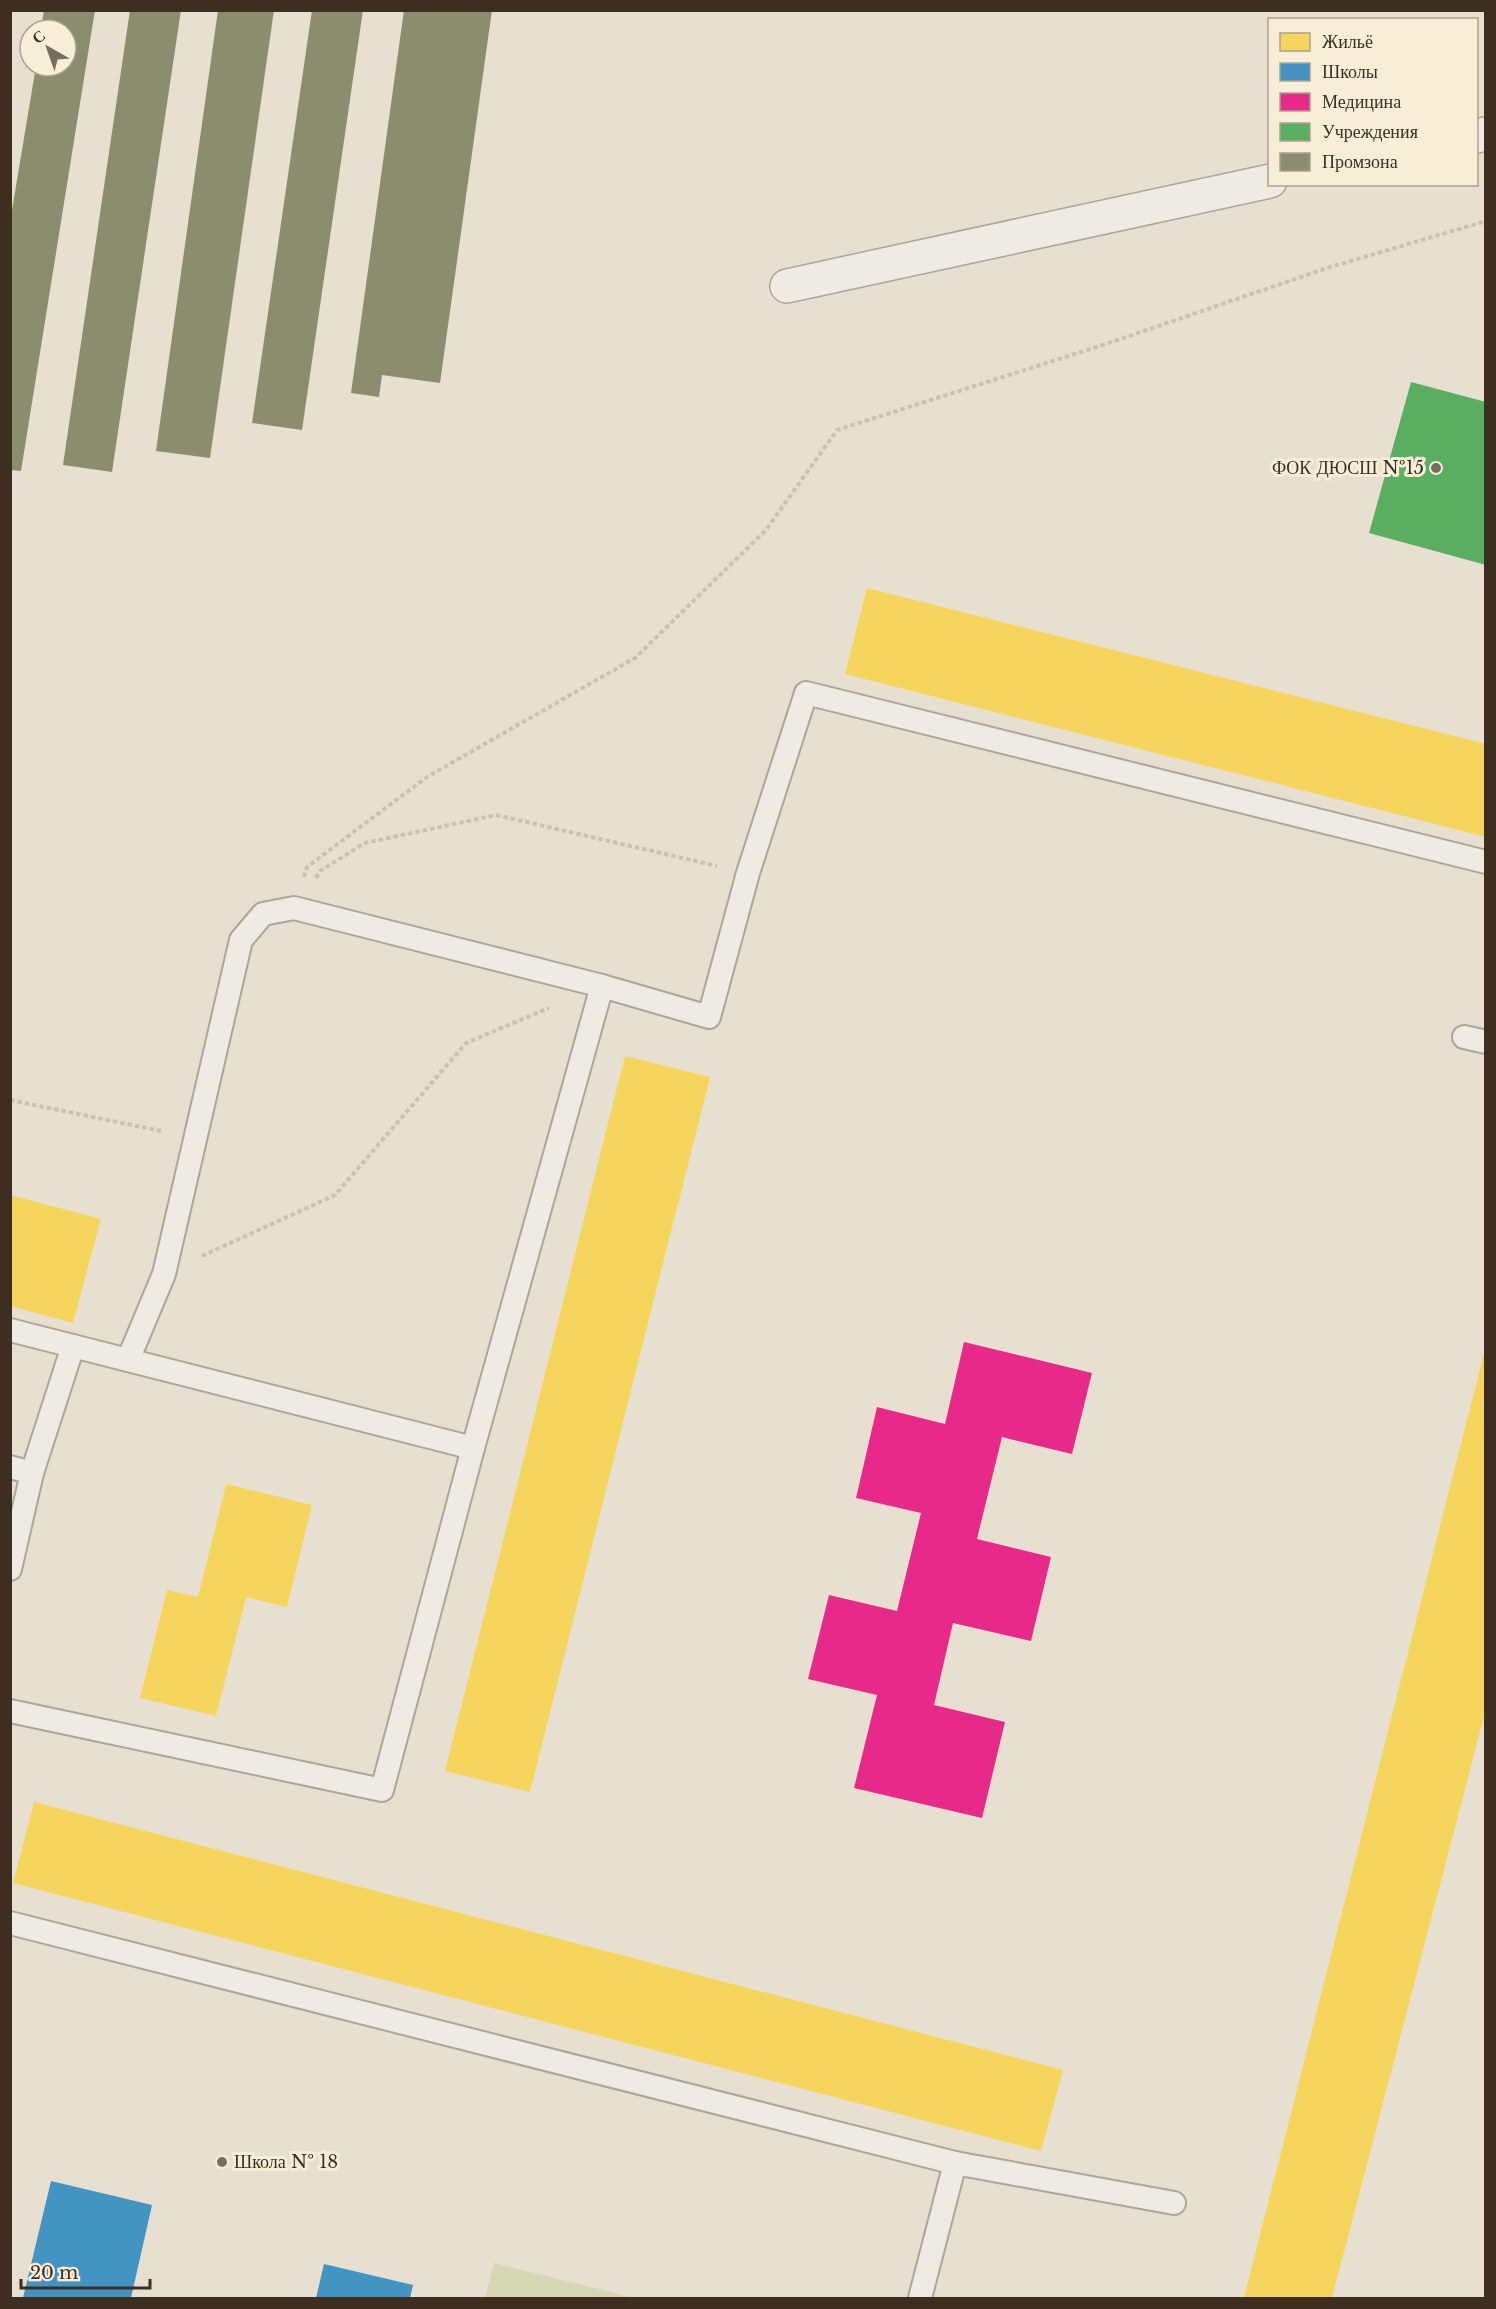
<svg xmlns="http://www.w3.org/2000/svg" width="1496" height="2309" font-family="'Libre Baskerville',serif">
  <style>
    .green { fill: #d6d7b3 }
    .homes { fill: #f6d55c }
    .schools { fill: #4393c3 }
    .health { fill: #e7298a }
    .public { fill: #5aae61 }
    .industry { fill: #8c8c6e }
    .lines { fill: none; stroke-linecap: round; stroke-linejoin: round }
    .service-casing { stroke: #ada599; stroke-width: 26 }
    .minor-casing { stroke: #ada599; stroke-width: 36 }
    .path { stroke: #c8c2b9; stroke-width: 4; stroke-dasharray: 4.5 3; stroke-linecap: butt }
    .service { stroke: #efebe3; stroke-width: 22 }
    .minor { stroke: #efebe3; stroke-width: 33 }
    .poi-dot { fill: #786c5e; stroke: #f7eed8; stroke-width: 2 }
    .labels { text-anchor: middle; stroke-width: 6; stroke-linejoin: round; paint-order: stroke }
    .poi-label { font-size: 18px; fill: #3d2e20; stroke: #f7eed8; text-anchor: end }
  </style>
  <rect width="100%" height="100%" fill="#e7e0d1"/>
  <!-- green -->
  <polygon class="green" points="494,2263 635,2298 485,2298"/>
  <!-- homes -->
  <g class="homes">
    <polygon points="867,588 1486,744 1486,837 845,674"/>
    <polygon points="625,1056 710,1077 530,1792 445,1771"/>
    <polygon points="10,1195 101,1219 73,1323 10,1306"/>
    <polygon points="1485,1349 1486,1709 1332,2298 1244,2298"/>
    <polygon points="226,1484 312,1505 287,1607 246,1597 216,1716 140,1698 167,1590 198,1597"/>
    <polygon points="34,1802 1063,2070 1041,2151 13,1883"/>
  </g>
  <!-- schools -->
  <g class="schools">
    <polygon points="51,2181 152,2205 131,2298 23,2298"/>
    <polygon points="324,2264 413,2285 410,2298 316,2298"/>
  </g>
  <!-- health -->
  <polygon class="health" points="964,1342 1092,1373 1072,1454 1002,1437 977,1539 1051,1557 1031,1641 953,1623 934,1705 1005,1722 982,1818 854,1788 877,1695 808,1679 829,1595 897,1611 921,1513 856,1498 877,1407 945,1424"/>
  <!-- public -->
  <polygon class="public" points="1411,382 1486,402 1486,565 1369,533"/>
  <!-- industry -->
  <g class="industry">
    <polygon points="44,10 95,10 21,471 10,470 10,222 36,66 66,66 66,30 41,30"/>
    <polygon points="130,10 181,10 112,472 63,465"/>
    <polygon points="218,10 274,10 210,458 156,451"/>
    <polygon points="312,10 363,10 302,430 252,423"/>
    <polygon points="404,10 492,10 440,383 382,375 379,397 351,393"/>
  </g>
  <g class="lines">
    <!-- service casing -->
    <g class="service-casing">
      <g id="service">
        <polyline points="1464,1037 1486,1042"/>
        <polyline points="10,1330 473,1448 602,986 709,1017 748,873 806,693 1486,862"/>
        <polyline points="128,1360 164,1274 241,940 263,914 294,908 602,986"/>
        <polyline points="10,1467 32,1473 73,1346"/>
        <polyline points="10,1569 32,1473"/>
        <polyline points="10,1711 382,1790 473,1448"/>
        <polyline points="10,1923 955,2163 920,2298"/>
        <polyline points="955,2163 1174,2203"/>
      </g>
    </g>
    <!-- minor casing -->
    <g class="minor-casing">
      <g id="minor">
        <polyline points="1476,136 1486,134"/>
        <polyline points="787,286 1270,181"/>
      </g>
    </g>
    <!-- path -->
    <g class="path">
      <polyline points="304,877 307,867 427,777 635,658 766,530 837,430 1106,344 1327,268 1486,221"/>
      <polyline points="316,878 320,871 365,843 496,815 717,866"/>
      <polyline points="10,1100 161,1131"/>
      <polyline points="202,1256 335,1195 466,1043 549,1008"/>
    </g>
    <!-- service -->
    <use href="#service" class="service"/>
    <!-- minor -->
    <use href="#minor" class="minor"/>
  </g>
  <!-- markers -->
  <g class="poi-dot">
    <circle cx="1436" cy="468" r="6"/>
    <circle cx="222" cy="2162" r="6"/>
  </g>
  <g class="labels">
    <!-- poi labels -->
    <g class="poi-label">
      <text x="1424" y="474">ФОК ДЮСШ №15</text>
      <text x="234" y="2168" text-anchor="start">Школа № 18</text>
    </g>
  </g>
  <!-- border -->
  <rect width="1496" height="2309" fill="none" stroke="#3d2e20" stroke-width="24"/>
  <!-- legend -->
  <rect x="1268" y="18" width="210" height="168" fill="#f7eed8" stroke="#ada18e" stroke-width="1.5"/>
  <rect x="1280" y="33" width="30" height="18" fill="#f6d55c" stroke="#ada18e" stroke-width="1.5"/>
  <text x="1322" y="48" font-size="18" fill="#3d2e20">Жильё</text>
  <rect x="1280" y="63" width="30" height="18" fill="#4393c3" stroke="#ada18e" stroke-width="1.5"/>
  <text x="1322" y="78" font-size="18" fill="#3d2e20">Школы</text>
  <rect x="1280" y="93" width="30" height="18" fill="#e7298a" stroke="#ada18e" stroke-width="1.5"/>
  <text x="1322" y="108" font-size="18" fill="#3d2e20">Медицина</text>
  <rect x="1280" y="123" width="30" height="18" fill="#5aae61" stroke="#ada18e" stroke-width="1.5"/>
  <text x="1322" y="138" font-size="18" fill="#3d2e20">Учреждения</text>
  <rect x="1280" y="153" width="30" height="18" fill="#8c8c6e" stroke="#ada18e" stroke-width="1.5"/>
  <text x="1322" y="168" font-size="18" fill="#3d2e20">Промзона</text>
  <!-- north arrow -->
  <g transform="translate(48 48) rotate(320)"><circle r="28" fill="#f7eed8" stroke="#ada18e" stroke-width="1.5"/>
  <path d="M0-4.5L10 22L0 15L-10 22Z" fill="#786c5e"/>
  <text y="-9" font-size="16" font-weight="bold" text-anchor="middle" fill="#3d2e20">С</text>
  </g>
  <!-- scale -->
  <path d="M21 2279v9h129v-9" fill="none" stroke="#3d2e20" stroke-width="3"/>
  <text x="30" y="2279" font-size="18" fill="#3d2e20" stroke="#f7eed8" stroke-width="4.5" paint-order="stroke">20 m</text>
</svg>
